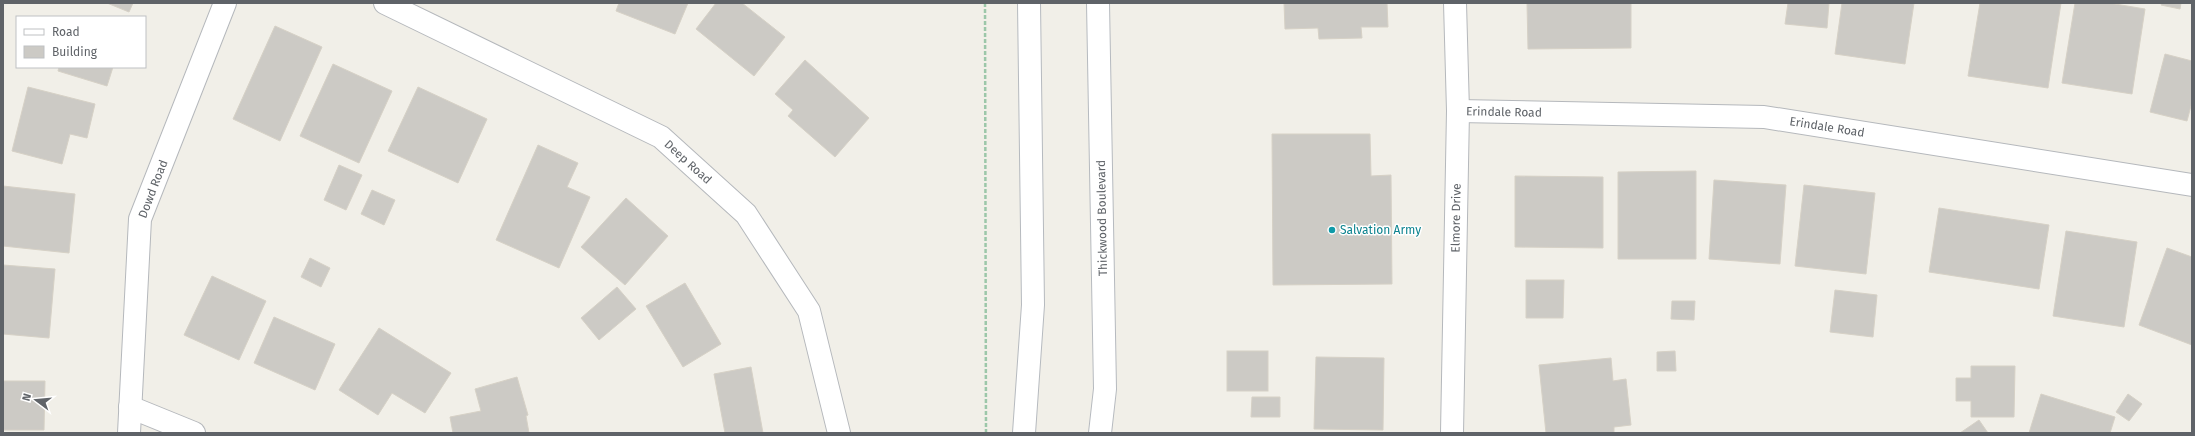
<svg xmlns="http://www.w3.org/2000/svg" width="2195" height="436" font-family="'Fira Sans',sans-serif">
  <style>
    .building { fill: #cccac5; stroke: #d6d1c6 }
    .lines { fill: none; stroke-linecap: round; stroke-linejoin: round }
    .street-casing { stroke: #b5b8bc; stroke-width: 24 }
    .secondary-casing { stroke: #b6babf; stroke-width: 24 }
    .path { stroke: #9cc7a9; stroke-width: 2.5; stroke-dasharray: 4 2; stroke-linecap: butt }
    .street { stroke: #fff; stroke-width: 22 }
    .secondary { stroke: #fff; stroke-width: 22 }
    .culture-dot { fill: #0f9aa8; stroke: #fff; stroke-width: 1.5 }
    .labels { text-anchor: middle; stroke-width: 3; stroke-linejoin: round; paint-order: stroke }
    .street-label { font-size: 12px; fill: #5f6368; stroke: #fff }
    .culture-label { font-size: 12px; fill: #0d838f; stroke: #fff; text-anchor: start }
  </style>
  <rect width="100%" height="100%" fill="#f1efe8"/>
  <!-- building -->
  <g class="building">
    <polygon points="107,3 133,3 129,12"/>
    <polygon points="619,3 688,3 675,34 616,11"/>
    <polygon points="716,3 742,3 785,37 754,76 696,29"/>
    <polygon points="1284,3 1387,3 1388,27 1361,27 1362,38 1319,39 1318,28 1285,29"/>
    <polygon points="1527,3 1631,3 1631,48 1528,49"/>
    <polygon points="1788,3 1829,3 1827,28 1785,24"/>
    <polygon points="1842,3 1914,3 1905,64 1835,54"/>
    <polygon points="1980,3 2061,3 2048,88 1968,76"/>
    <polygon points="2075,3 2109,3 2145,9 2132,94 2062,83"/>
    <polygon points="2162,3 2181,3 2180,9 2161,5"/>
    <polygon points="275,26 322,47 280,141 233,119"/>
    <polygon points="2165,54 2192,61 2192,102 2187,121 2150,112"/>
    <polygon points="805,60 869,118 835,157 788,116 793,110 775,94"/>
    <polygon points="333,64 392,91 359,163 300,136"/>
    <polygon points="59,67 113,67 107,86 58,71"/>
    <polygon points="28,87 95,104 87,138 70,134 62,164 12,151"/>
    <polygon points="418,87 487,119 458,183 388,151"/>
    <polygon points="1272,134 1370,134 1371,176 1391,175 1392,284 1273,285"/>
    <polygon points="538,145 578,163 567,187 590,197 559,268 496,240"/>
    <polygon points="339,165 362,175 346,210 324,200"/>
    <polygon points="1696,171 1696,259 1618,259 1618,172"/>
    <polygon points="1515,176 1603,177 1603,248 1515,247"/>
    <polygon points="1714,180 1786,185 1780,264 1709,259"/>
    <polygon points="1804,185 1875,193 1866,274 1795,266"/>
    <polygon points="3,186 75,194 69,253 3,246"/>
    <polygon points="372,190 395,200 384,225 361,214"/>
    <polygon points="626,198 668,236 625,285 581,247"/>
    <polygon points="1939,208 2049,225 2039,289 1929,272"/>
    <polygon points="2066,231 2137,242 2124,327 2053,316"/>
    <polygon points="2167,248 2192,257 2192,345 2139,325"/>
    <polygon points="310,258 330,268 321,287 301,277"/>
    <polygon points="3,265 55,269 49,338 3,334"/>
    <polygon points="212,276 266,301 239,360 184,335"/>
    <polygon points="1526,280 1564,280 1563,318 1526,318"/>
    <polygon points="685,283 721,344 683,367 646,306"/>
    <polygon points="617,287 636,309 599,340 581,318"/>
    <polygon points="1835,290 1877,295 1873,337 1830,332"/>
    <polygon points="1672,301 1695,301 1694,320 1671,319"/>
    <polygon points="274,317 335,344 315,390 254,363"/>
    <polygon points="379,328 451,373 425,413 392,393 378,415 339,390"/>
    <rect x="1227" y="351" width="41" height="40"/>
    <polygon points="1675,351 1676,371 1657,371 1657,352"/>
    <polygon points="1316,357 1384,358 1383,430 1314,429"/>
    <polygon points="1611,358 1613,381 1626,379 1631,425 1614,427 1614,433 1546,433 1539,365"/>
    <polygon points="1971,366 2015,366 2014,417 1971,417 1971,401 1956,401 1956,378 1971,378"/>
    <polygon points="751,367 763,433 725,433 714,374"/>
    <polygon points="517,377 528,415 526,416 529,433 453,433 450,417 481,411 475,389"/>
    <polygon points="3,381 45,381 44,430 3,430"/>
    <polygon points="2041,394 2115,417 2110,433 2029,433"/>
    <polygon points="2128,394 2142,404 2129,421 2116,412"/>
    <polygon points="1252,397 1280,397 1280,417 1251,417"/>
    <polygon points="1979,420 1988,433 1960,433"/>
  </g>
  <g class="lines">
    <!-- street casing -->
    <g class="street-casing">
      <g id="street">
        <polyline points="385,3 661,137 746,214 809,311 839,433"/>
        <polyline points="1458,111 1764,117 2192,185"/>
        <polyline points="130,407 194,433"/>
        <polyline points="129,433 140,219 225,3"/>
        <polyline points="1452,433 1458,111 1455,3"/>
      </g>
    </g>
    <!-- secondary casing -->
    <g class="secondary-casing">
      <g id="secondary">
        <polyline points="1098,3 1105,389 1100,433"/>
        <polyline points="1024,433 1033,305 1029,3"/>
      </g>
    </g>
    <!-- path -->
    <polyline class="path" points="985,3 986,433"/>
    <!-- street -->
    <use href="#street" class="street"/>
    <!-- secondary -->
    <use href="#secondary" class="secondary"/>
  </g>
  <!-- markers -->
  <circle class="culture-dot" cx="1332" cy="230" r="4"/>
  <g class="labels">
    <!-- street labels -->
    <g class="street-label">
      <text transform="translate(1504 112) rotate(1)" y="4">Erindale Road</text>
      <text transform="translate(1827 127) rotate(9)" y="4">Erindale Road</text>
      <text transform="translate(688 162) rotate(42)" y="4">Deep Road</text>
      <text transform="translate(153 189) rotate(-69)" y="4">Dowd Road</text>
      <text transform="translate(1102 218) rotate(-91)" y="4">Thickwood Boulevard</text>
      <text transform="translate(1456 218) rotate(-89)" y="4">Elmore Drive</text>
    </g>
    <!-- culture labels -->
    <g class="culture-label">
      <text x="1340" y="234">Salvation Army</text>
    </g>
  </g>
  <!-- border -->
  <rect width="2195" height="436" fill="none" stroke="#5f6368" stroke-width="8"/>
  <!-- legend -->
  <rect x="16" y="16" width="130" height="52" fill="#ffffff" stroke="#bfc1c3"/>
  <rect x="24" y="29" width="20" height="6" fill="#ffffff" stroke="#bfc1c3"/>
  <text x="52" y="36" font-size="12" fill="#5f6368">Road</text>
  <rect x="24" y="46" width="20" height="12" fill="#cccac5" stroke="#bfc1c3"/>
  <text x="52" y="56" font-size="12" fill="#5f6368">Building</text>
  <!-- north arrow -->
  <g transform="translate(36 400) rotate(286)" stroke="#ffffff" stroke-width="3" paint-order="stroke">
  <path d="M0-3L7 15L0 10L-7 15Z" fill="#5f6368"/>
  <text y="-6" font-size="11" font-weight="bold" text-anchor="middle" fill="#5f6368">N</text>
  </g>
</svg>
